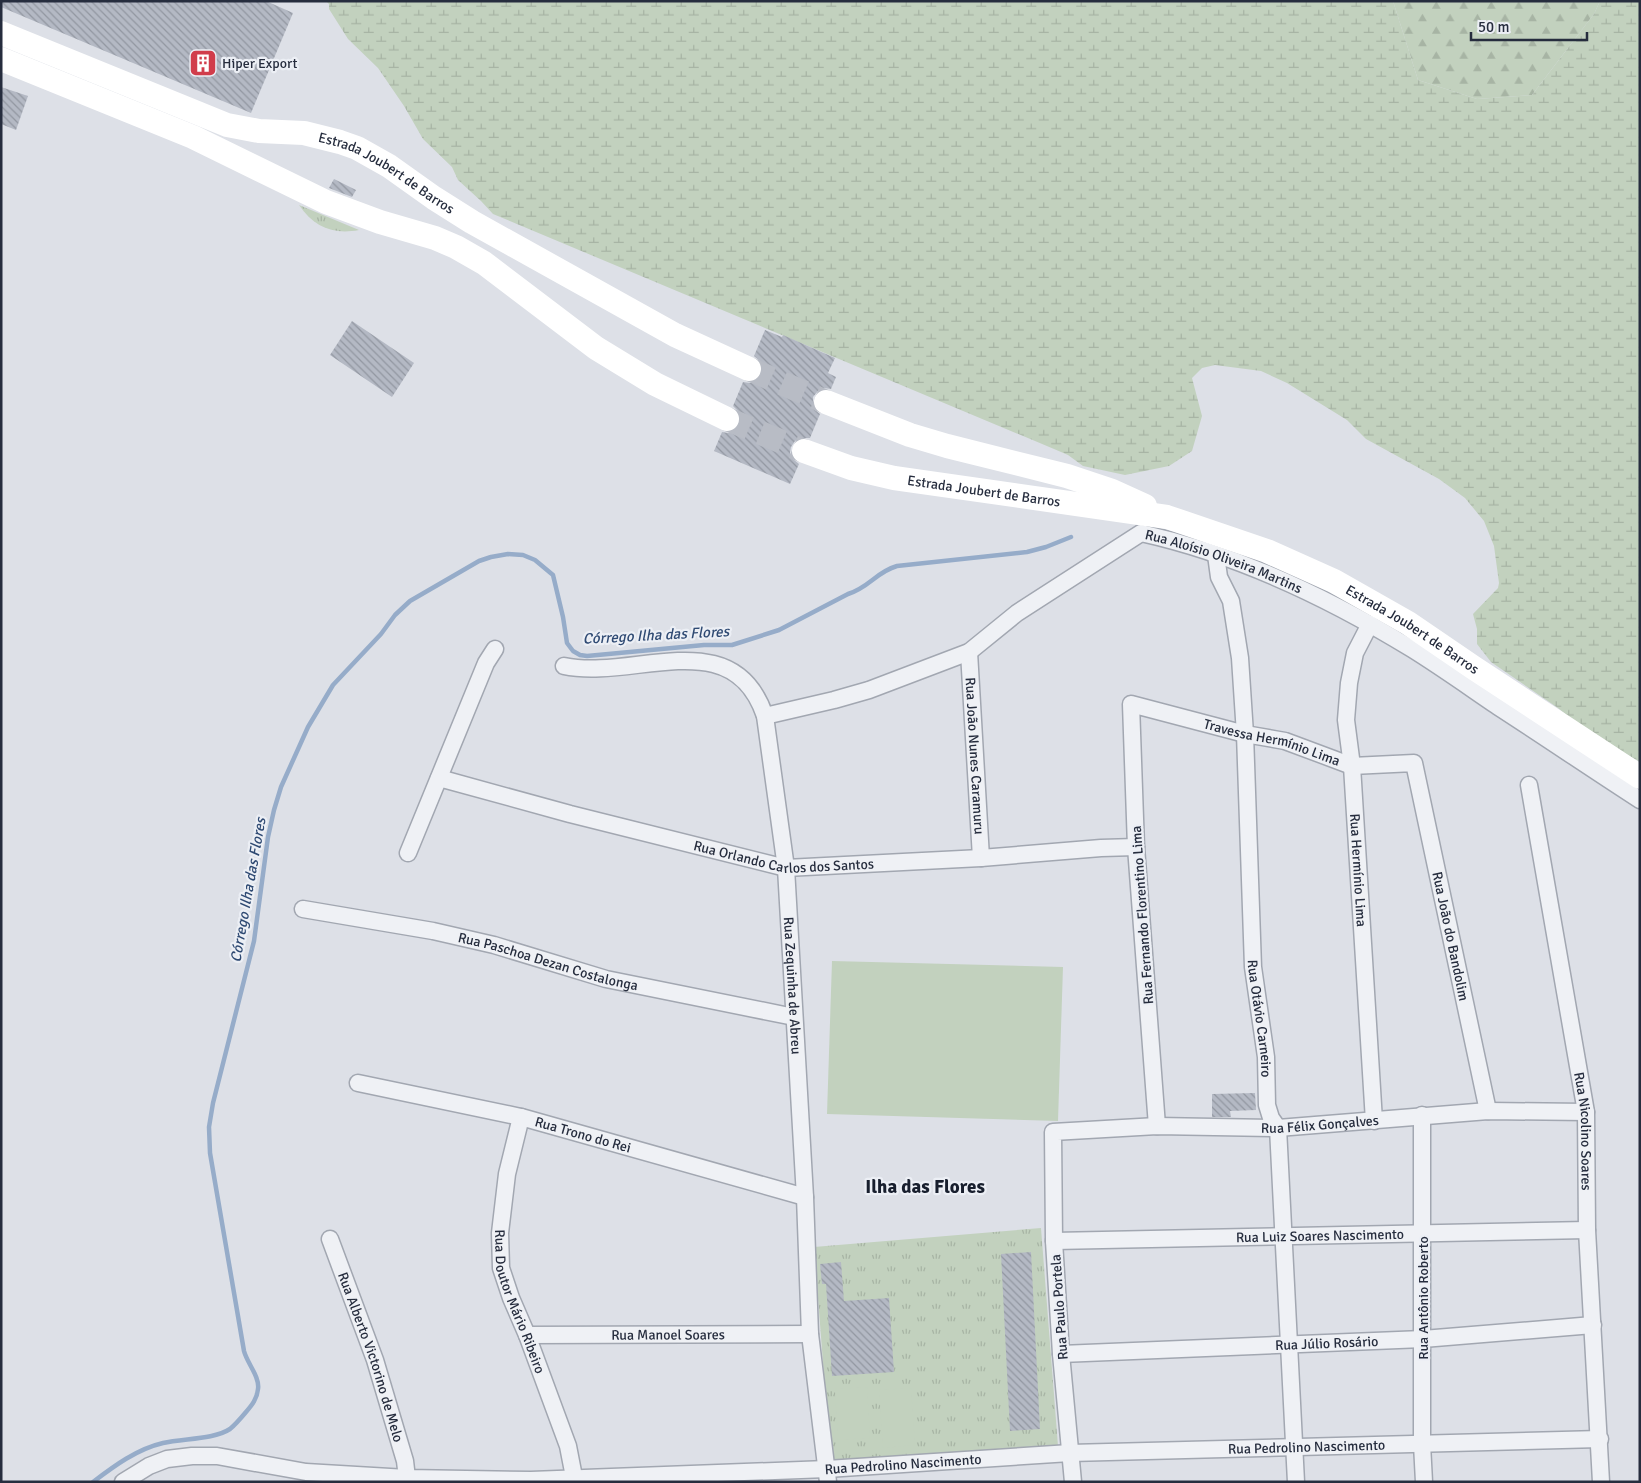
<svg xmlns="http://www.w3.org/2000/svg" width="1641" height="1483" font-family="Signika,sans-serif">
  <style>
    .grass { fill: url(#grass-tufts) }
    .forest { fill: url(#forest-firs) }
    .wetland { fill: url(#wetland-marsh) }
    .garden { fill: #c2d1be }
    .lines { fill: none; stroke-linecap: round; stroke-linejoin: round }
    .stream { stroke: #96acc9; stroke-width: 4.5 }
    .building { fill: url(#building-back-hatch) }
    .secondary-tunnel { stroke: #b8bcc5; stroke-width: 24; stroke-dasharray: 24 12; stroke-linecap: butt }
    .street-casing { stroke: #a2a7b1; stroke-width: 19 }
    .street { stroke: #eff1f5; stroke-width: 16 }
    .secondary { stroke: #fff; stroke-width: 24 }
    .labels { text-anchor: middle; stroke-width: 4.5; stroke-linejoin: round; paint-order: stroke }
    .poi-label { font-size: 14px; fill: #262d3e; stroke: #eceff5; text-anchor: start }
    .street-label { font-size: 14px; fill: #262d3e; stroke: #eceff5 }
    .water-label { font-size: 15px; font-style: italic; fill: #2f4a73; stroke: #eceff5 }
    .district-label { font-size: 19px; font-weight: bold; fill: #181f2e; stroke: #eceff5 }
  </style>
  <defs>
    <pattern id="grass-tufts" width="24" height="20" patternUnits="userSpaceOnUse" patternTransform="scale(1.25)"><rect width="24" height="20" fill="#c2d1be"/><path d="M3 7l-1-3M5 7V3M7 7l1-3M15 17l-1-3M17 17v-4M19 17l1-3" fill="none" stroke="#a7b4a4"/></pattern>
    <pattern id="forest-firs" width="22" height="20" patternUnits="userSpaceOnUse" patternTransform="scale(1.25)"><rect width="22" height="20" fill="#c2d1be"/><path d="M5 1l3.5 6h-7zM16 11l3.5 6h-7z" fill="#a7b4a4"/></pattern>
    <pattern id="wetland-marsh" width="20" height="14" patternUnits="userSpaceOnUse" patternTransform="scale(1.25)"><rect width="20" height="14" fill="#c2d1be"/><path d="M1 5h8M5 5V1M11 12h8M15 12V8" fill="none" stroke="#a7b4a4"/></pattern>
    <pattern id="building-back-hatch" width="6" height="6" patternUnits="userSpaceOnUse" patternTransform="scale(1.25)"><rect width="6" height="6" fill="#b4b9c4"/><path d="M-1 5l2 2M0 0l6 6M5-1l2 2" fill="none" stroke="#9297a1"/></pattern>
  </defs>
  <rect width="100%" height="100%" fill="#dde0e7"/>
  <!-- grass -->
  <g class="grass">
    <path d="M299,205L359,230C333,235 314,227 299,205Z"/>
    <polygon points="1041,1228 1058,1446 831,1465 814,1247"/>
  </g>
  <!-- forest -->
  <polygon class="forest" points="1393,1 1600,1 1594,14 1532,95 1477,99 1418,80"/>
  <!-- wetland -->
  <polygon class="wetland" points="326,1 1393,1 1418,80 1477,99 1532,95 1594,14 1600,1 1640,1 1640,762 1587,732 1558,708 1491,662 1477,644 1477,629 1473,614 1498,588 1499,583 1494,546 1484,521 1465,498 1439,479 1366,439 1347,420 1287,383 1261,371 1215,365 1202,368 1192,378 1202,416 1192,451 1169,466 1125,475 1083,466 1068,455 1054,449 493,214 481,201 458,180 452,167 423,139 404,106 378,68 348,39 329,9 329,4"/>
  <!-- garden -->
  <g class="garden">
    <polygon points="832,961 1063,967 1058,1121 827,1114"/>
    <polygon points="867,1387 870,1438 838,1440 835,1389"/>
    <polygon points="911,1388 915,1445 883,1448 879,1390"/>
  </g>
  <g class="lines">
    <!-- stream -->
    <path class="stream" d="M93,1482C114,1466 137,1449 163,1443C183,1438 213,1440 230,1429C236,1424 241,1418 246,1412C252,1405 257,1399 258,1389C260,1377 247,1363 244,1351L210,1153L209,1127L213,1103L254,941L268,837L274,810L281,787L308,727L333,685L381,634L395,615L410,601L479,561L491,557L508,554L523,555L535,560L553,575L563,617L567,643L573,651L580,655L587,656L704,645H732L779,630L848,594C870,587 876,572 897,566L1027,552L1046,547L1071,537"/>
  </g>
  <!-- building -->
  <g class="building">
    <polygon points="1,1 266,1 293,13 251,113 1,7"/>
    <polygon points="1,87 28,96 16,130 1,124"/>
    <polygon points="334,179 356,190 352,197 329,188"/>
    <polygon points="352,321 414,363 392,397 330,355"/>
    <polygon points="765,330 782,337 783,335 835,358 828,373 836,377 831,389 824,388 818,391 813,397 813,405 815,410 820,414 810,438 801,438 795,441 791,447 790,453 793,459 799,464 790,484 714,451 722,432 728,433 734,431 740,425 741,419 739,412 733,406 743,382 750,383 757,380 762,374 763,367 760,361 754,356"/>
    <polygon points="1255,1093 1256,1110 1230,1111 1231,1117 1212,1117 1212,1094"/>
    <polygon points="1031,1252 1040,1429 1010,1431 1001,1254"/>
    <polygon points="841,1262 844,1301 889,1298 894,1372 832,1376 826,1284 822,1284 820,1264"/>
  </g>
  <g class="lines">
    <!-- secondary-tunnel -->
    <g class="secondary-tunnel">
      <polyline points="749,369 826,402"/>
      <polyline points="727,419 804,451"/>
    </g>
    <!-- street casing -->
    <g class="street-casing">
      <g id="street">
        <path id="s1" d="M1216,555L1219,577L1231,601L1240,658L1245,734L1253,967L1266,1057L1267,1105L1271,1118L1278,1128L1296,1482"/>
        <path id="s2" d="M1370,624L1355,653L1349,683L1346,720L1352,766L1374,1121"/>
        <path id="s3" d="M969,652L981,858"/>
        <path id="s4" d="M564,666C634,681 733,621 765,716L786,868L805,1197L810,1334L828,1482"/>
        <path id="s5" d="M765,716L834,700L869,690L969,652L1017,613L1141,533C1236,554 1329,598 1412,649C1441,667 1469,687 1497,706C1545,737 1592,769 1640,800"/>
        <path id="s6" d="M439,778L570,814L786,868L981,858L1101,848L1136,847"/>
        <path id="s7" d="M1529,785L1586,1112L1587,1230L1601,1482"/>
        <polyline points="408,853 486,663 495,649"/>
        <path id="s8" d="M303,909L433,931L494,945L606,979L794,1017"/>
        <path id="s9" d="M358,1083L521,1117L805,1197"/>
        <polyline points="1422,1115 1422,1444 1424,1482"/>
        <path id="s10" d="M521,1117L507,1174L500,1233L501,1268L511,1298L527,1335L568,1446L575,1482"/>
        <path id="s11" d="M1157,1126L1136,847L1131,704L1245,734L1285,741L1352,766L1414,763L1488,1111"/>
        <path id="s12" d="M330,1239L375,1360L405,1461L407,1478"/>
        <path id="s13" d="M1054,1241L1587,1230"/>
        <path id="s14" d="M527,1335L810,1334"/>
        <path id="s15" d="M1061,1354L1423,1339L1593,1325"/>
        <path id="s16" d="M123,1482L149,1466L167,1459L192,1456H217L306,1472L407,1478L531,1480L827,1469L1070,1453L1600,1439"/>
        <path id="s17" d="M1073,1482L1061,1354L1054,1241L1053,1132L1157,1126L1278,1128L1488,1111L1586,1112"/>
      </g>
    </g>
    <!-- street -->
    <use href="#street" class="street"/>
    <!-- secondary -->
    <g class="secondary">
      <path id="s18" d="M1,33L227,125L259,131L304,133L340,142L357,148L389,166L434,198L472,222L675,335L749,369"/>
      <polyline points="1,59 193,137 326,202 380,222 435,238 456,247 484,263 596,348 655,384 727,419"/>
      <polyline points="826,402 910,435 947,446 1067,476 1112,491 1145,506"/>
      <path id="s19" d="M804,451L851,468L894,478L1167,517L1267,551L1334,581L1408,623L1474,668L1640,777"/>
    </g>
  </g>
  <!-- icons -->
  <defs>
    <g id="building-square" transform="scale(1.4375)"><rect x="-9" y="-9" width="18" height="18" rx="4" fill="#d13d4b" stroke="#eceff5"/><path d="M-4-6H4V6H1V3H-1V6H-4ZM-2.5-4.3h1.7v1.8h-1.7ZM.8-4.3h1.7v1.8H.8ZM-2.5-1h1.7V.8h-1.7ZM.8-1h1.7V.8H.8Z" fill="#fff"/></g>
  </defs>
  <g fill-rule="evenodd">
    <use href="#building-square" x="203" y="63"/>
  </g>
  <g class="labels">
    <!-- poi labels -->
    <g class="poi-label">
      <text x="222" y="68">Hiper Export</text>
    </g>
    <!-- street labels -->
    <g class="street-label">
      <text dy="5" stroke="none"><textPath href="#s18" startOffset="414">Estrada Joubert de Barros</textPath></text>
      <text dy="5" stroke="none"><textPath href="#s19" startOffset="185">Estrada Joubert de Barros</textPath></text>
      <text dy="5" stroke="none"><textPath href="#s5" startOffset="511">Rua Aloísio Oliveira Martins</textPath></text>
      <text dy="5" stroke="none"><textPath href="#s19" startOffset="641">Estrada Joubert de Barros</textPath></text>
      <text dy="5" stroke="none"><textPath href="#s11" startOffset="569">Travessa Hermínio Lima</textPath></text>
      <text dy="5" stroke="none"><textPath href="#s3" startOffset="104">Rua João Nunes Caramuru</textPath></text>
      <text dy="5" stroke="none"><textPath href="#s6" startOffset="355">Rua Orlando Carlos dos Santos</textPath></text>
      <text dy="5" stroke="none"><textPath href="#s2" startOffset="251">Rua Hermínio Lima</textPath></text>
      <text transform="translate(1142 915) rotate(-94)" y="5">Rua Fernando Florentino Lima</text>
      <text dy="5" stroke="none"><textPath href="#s11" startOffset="892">Rua João do Bandolim</textPath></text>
      <text dy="5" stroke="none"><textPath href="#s8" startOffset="251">Rua Paschoa Dezan Costalonga</textPath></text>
      <text dy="5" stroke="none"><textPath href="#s4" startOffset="498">Rua Zequinha de Abreu</textPath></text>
      <text dy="5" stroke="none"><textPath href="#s1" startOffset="468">Rua Otávio Carneiro</textPath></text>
      <text dy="5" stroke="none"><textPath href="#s17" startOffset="618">Rua Félix Gonçalves</textPath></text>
      <text dy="5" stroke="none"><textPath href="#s7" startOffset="351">Rua Nicolino Soares</textPath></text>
      <text dy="5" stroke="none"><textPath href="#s9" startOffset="231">Rua Trono do Rei</textPath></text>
      <text dy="5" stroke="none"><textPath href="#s13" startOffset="266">Rua Luiz Soares Nascimento</textPath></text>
      <text transform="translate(1423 1298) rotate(-90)" y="5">Rua Antônio Roberto</text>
      <text dy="5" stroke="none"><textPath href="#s10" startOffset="190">Rua Doutor Mário Ribeiro</textPath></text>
      <text transform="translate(1059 1307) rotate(-94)" y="5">Rua Paulo Portela</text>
      <text dy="5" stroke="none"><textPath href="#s14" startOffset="141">Rua Manoel Soares</textPath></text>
      <text dy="5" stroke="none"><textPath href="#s15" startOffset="266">Rua Júlio Rosário</textPath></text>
      <text dy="5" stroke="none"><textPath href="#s12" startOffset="125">Rua Alberto Victorino de Melo</textPath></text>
      <text dy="5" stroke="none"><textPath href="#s16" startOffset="1192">Rua Pedrolino Nascimento</textPath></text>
      <text dy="5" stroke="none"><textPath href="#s16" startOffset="788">Rua Pedrolino Nascimento</textPath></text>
    </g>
    <!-- water labels -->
    <g class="water-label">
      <text transform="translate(656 635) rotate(-3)" y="5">Córrego Ilha das Flores</text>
      <text transform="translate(248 890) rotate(-80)" y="5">Córrego Ilha das Flores</text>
    </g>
    <!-- district labels -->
    <g class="district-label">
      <text x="925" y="1193">Ilha das Flores</text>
    </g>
  </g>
  <!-- border -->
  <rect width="1641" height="1483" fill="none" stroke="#262d3e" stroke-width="5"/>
  <!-- scale -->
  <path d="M1471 32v8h116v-8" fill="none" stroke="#262d3e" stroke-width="2.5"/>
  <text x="1478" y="32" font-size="15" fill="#262d3e" stroke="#eceff5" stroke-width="4" paint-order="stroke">50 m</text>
</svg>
